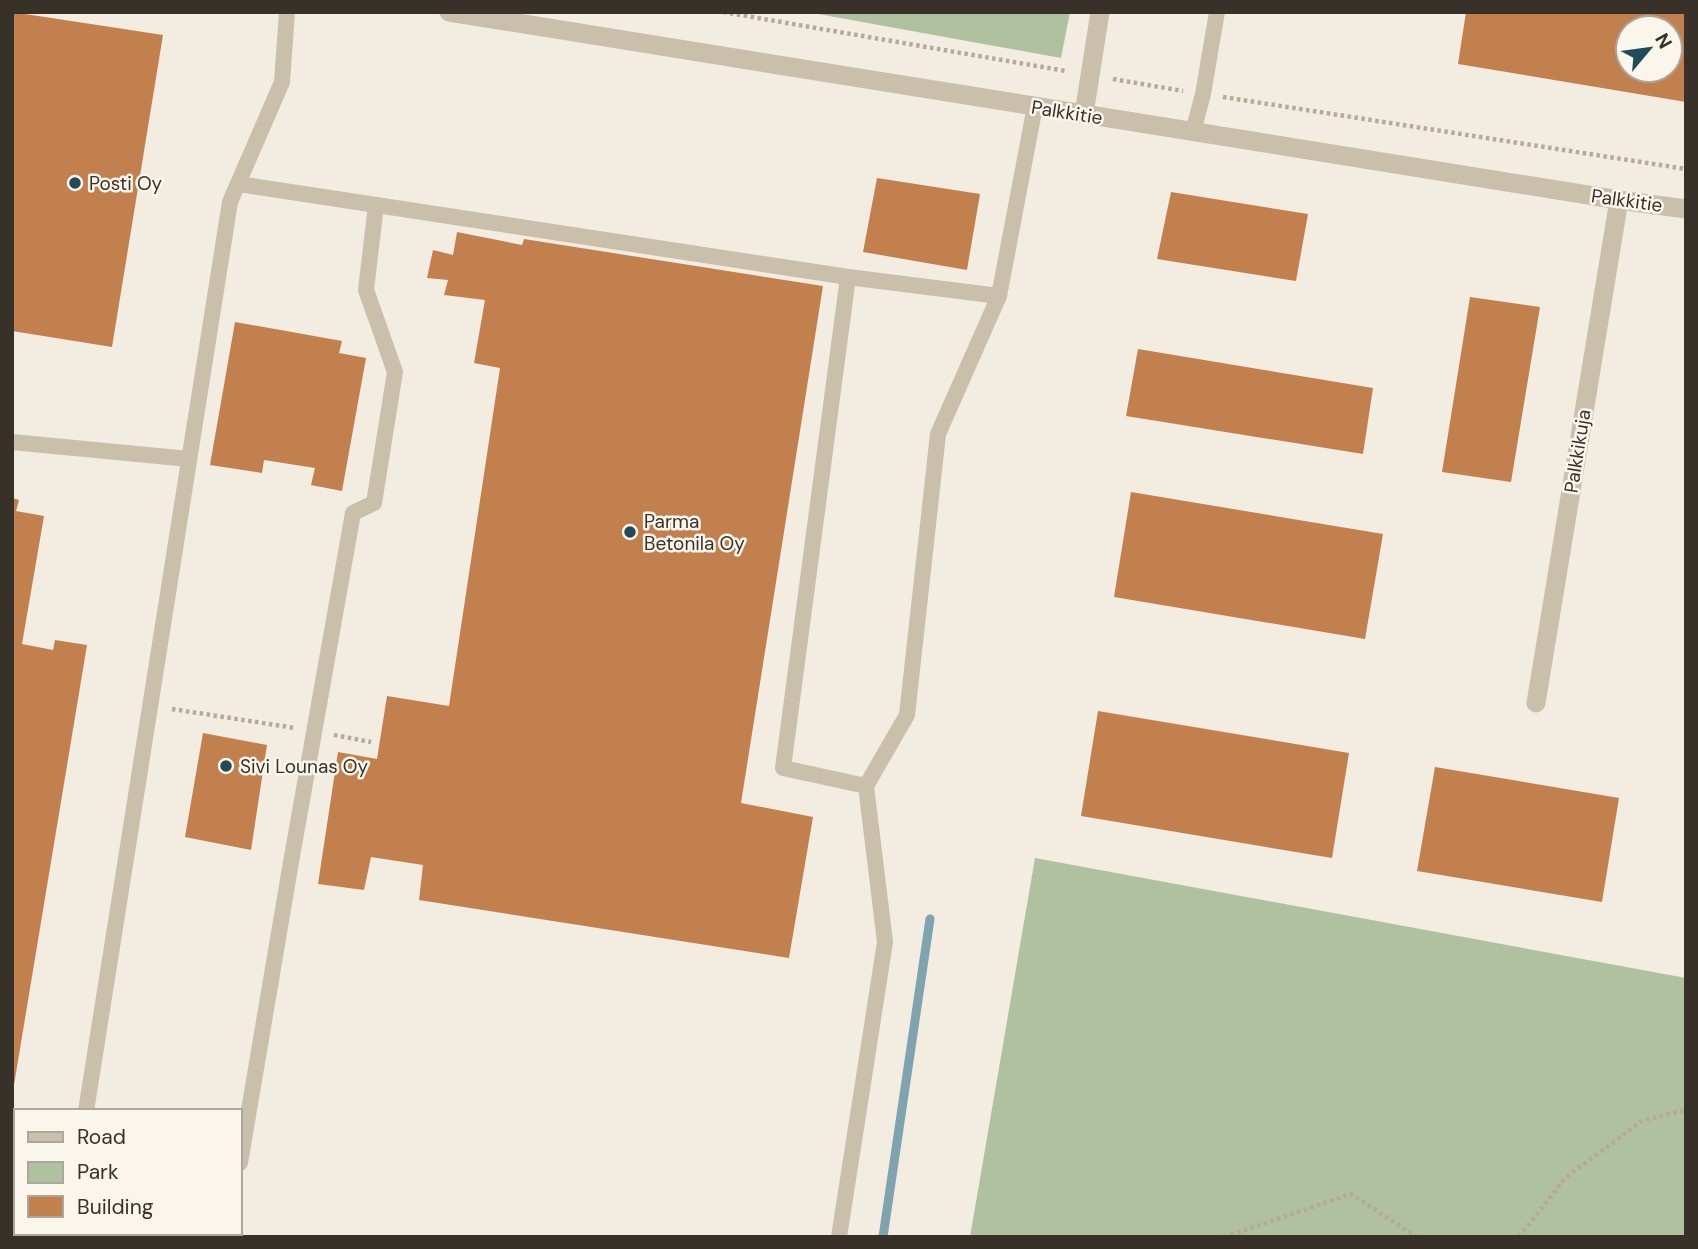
<svg xmlns="http://www.w3.org/2000/svg" width="1698" height="1249" font-family="'DM Sans',sans-serif">
  <style>
    .green { fill: #b0c1a0 }
    .lines { fill: none; stroke-linecap: round; stroke-linejoin: round }
    .stream { stroke: #7fa4af; stroke-width: 9 }
    .building { fill: #c2804e; fill-rule: evenodd }
    .path { stroke: #b6aa96; stroke-width: 4.5; stroke-dasharray: 3.5 3.5; stroke-linecap: butt }
    .service { stroke: #cabfab; stroke-width: 16 }
    .minor { stroke: #cabfab; stroke-width: 19 }
    .poi-dot { fill: #214b59; stroke: #faf6ec; stroke-width: 2.5 }
    .labels { text-anchor: middle; stroke-width: 5; stroke-linejoin: round; paint-order: stroke }
    .street-label { font-size: 19px; fill: #38312a; stroke: #faf6ec }
    .poi-label { font-size: 19px; fill: #38312a; stroke: #faf6ec; text-anchor: start }
  </style>
  <rect width="100%" height="100%" fill="#f2ede0"/>
  <!-- green -->
  <g class="green">
    <polygon points="807,12 1070,12 1061,58"/>
    <polygon points="1035,858 1686,978 1686,1237 970,1237"/>
  </g>
  <g class="lines">
    <!-- stream -->
    <polyline class="stream" points="883,1237 930,919"/>
  </g>
  <!-- building -->
  <g class="building">
    <polygon points="12,12 163,35 112,347 12,331"/>
    <path d="M1466,12H1686V102L1458,64ZM1628,28H1670V70H1628Z"/>
    <polygon points="877,178 980,194 967,270 863,252"/>
    <polygon points="1171,192 1308,214 1296,281 1157,259"/>
    <polygon points="457,232 522,245 524,239 823,286 741,803 813,817 789,958 419,900 423,865 371,857 364,890 318,884 338,752 377,759 387,696 449,706 500,368 474,363 485,300 444,295 448,280 427,278 433,250 453,255"/>
    <polygon points="1470,297 1540,307 1511,482 1442,472"/>
    <polygon points="235,322 342,341 339,353 366,358 342,491 311,485 315,468 264,460 262,473 210,465"/>
    <polygon points="1138,349 1373,388 1363,454 1126,416"/>
    <polygon points="1131,492 1383,534 1365,639 1114,597"/>
    <polygon points="12,498 19,500 16,511 44,516 22,644 53,650 55,640 87,645 14,1085 12,1085"/>
    <polygon points="1098,711 1349,753 1332,858 1081,816"/>
    <polygon points="203,733 267,745 251,850 185,837"/>
    <polygon points="1435,767 1619,798 1602,902 1417,871"/>
  </g>
  <g class="lines">
    <!-- path -->
    <g class="path">
      <polyline points="723,12 1066,71"/>
      <polyline points="1113,79 1183,91"/>
      <polyline points="1223,97 1686,169"/>
      <polyline points="172,709 295,728"/>
      <polyline points="334,735 371,742"/>
      <polyline points="1224,1237 1351,1194 1417,1237"/>
      <polyline points="1519,1237 1565,1178 1642,1121 1686,1110"/>
    </g>
    <!-- service -->
    <g class="service">
      <polyline points="1193,132 1203,94 1217,12"/>
      <polyline points="239,184 848,277"/>
      <polyline points="12,442 189,459"/>
      <polyline points="866,786 907,715 938,434 999,296"/>
      <polyline points="86,1111 230,202 282,82 287,12"/>
      <polyline points="240,1163 291,862 353,513 374,503 395,372 366,290 376,205"/>
      <polyline points="66,1237 67,1233"/>
      <polyline points="227,1237 228,1233"/>
      <polyline points="839,1237 885,942 866,786 783,768 848,277 999,296 1035,106"/>
    </g>
    <!-- minor -->
    <g class="minor">
      <polyline points="449,12 1619,200 1686,209"/>
      <polyline points="1084,114 1100,12"/>
      <polyline points="1536,703 1619,200"/>
    </g>
  </g>
  <!-- markers -->
  <g class="poi-dot">
    <circle cx="75" cy="183" r="7"/>
    <circle cx="630" cy="532" r="7"/>
    <circle cx="226" cy="766" r="7"/>
  </g>
  <g class="labels">
    <!-- street labels -->
    <g class="street-label">
      <text transform="translate(1067 112) rotate(9)" y="7">Palkkitie</text>
      <text transform="translate(1627 200) rotate(8)" y="7">Palkkitie</text>
      <text transform="translate(1577 451) rotate(-81)" y="7">Palkkikuja</text>
    </g>
    <!-- poi labels -->
    <g class="poi-label">
      <text x="89" y="190">Posti Oy</text>
      <text x="644" y="528">Parma<tspan x="644" dy="22">Betonila Oy</tspan></text>
      <text x="240" y="773">Sivi Lounas Oy</text>
    </g>
  </g>
  <!-- border -->
  <rect width="1698" height="1249" fill="none" stroke="#38312a" stroke-width="28"/>
  <!-- legend -->
  <rect x="14" y="1109" width="228" height="126" fill="#faf6ec" stroke="#aca79e" stroke-width="2"/>
  <rect x="28" y="1132" width="35" height="10" fill="#cabfab" stroke="#aca79e" stroke-width="2"/>
  <text x="77" y="1144" font-size="21" fill="#38312a">Road</text>
  <rect x="28" y="1162" width="35" height="21" fill="#b0c1a0" stroke="#aca79e" stroke-width="2"/>
  <text x="77" y="1179" font-size="21" fill="#38312a">Park</text>
  <rect x="28" y="1196" width="35" height="21" fill="#c2804e" stroke="#aca79e" stroke-width="2"/>
  <text x="77" y="1214" font-size="21" fill="#38312a">Building</text>
  <!-- north arrow -->
  <g transform="translate(1649 49) rotate(61)"><circle r="33" fill="#faf6ec" stroke="#aca79e" stroke-width="2"/>
  <path d="M0-5L12 26L0 18L-12 26Z" fill="#214b59"/>
  <text y="-10" font-size="19" font-weight="bold" text-anchor="middle" fill="#38312a">N</text>
  </g>
</svg>
